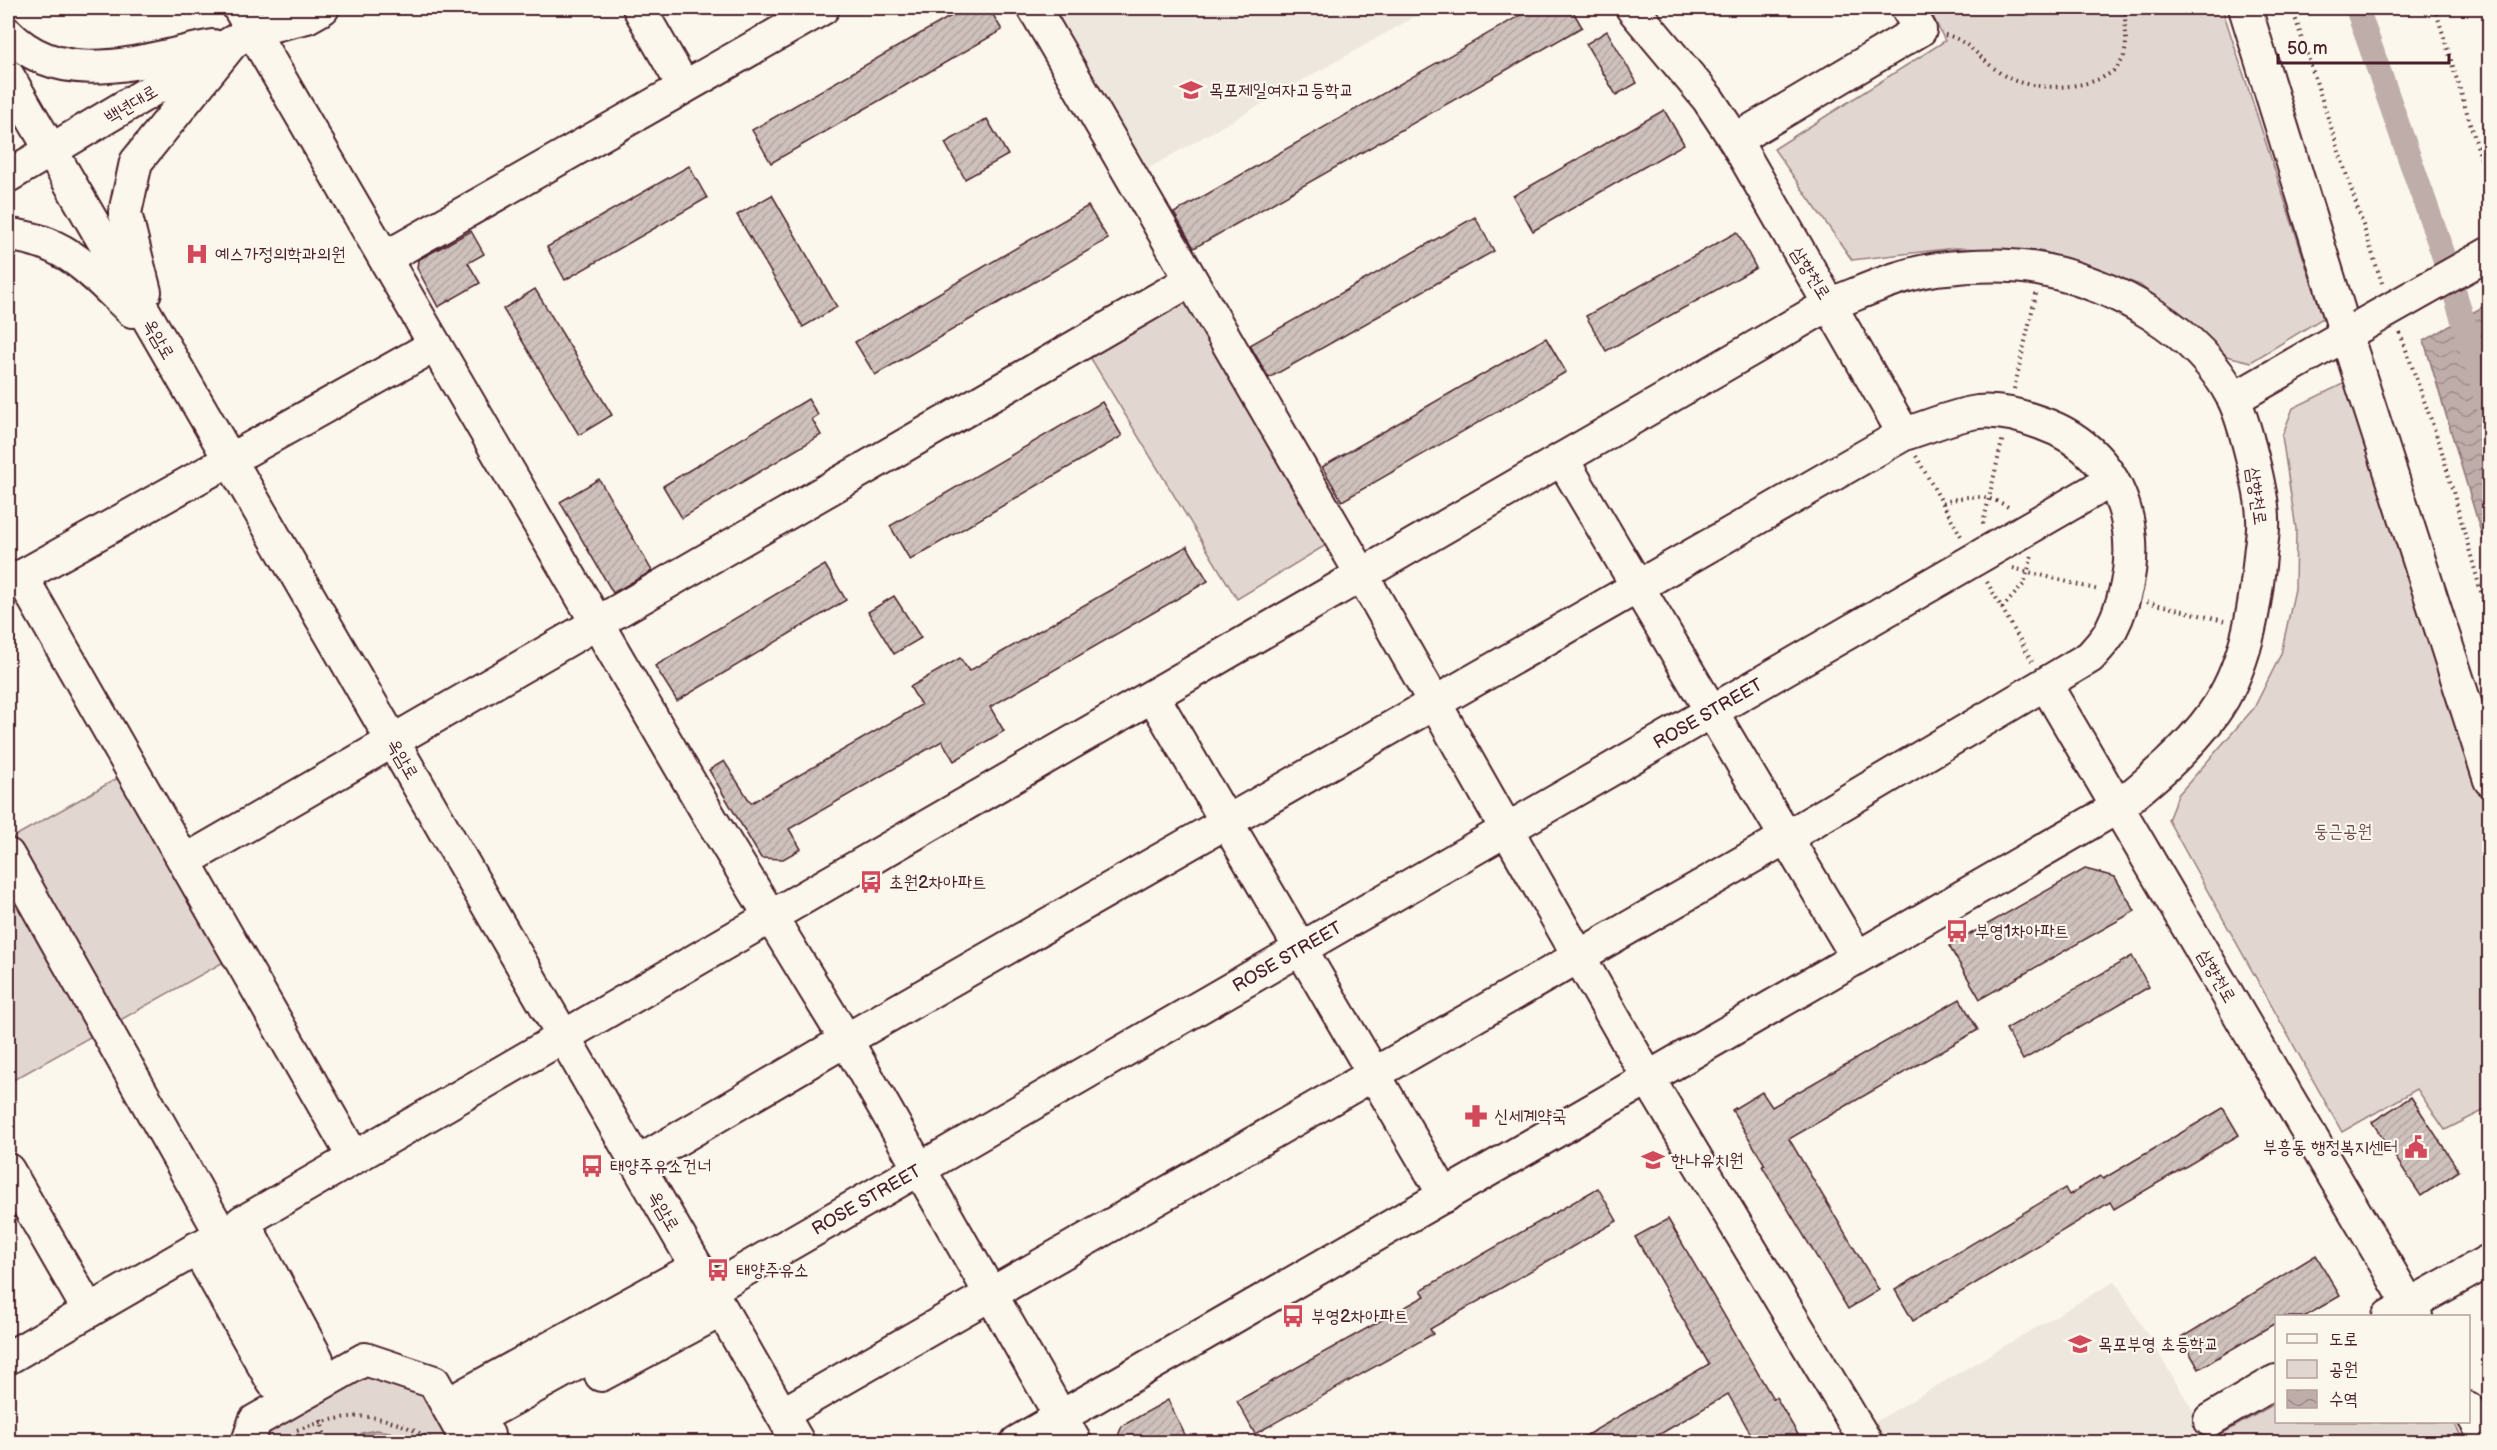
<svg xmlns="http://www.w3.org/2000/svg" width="2497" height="1450" font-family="'Balsamiq Sans','Poor Story',sans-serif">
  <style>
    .built { fill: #eee7de }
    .green { fill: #e2d7d0; stroke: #967b7e; stroke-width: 1.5 }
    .water { fill: url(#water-waves); stroke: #907477; stroke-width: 1.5 }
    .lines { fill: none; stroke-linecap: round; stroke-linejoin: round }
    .canal { stroke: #bfadaa; stroke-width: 24 }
    .building { fill: url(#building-hatch); stroke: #4a1f2b; stroke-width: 1.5 }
    .minor-casing { stroke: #4a1f2b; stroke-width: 36 }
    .path { stroke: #4a1f2b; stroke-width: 4; stroke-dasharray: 1.5 4.5; stroke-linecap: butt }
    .minor { stroke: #fbf7ec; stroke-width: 32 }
    .minor-bridge-casing { stroke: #4a1f2b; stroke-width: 36; stroke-linecap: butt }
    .minor-bridge { stroke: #fbf7ec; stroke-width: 32 }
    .labels { text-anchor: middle; stroke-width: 4.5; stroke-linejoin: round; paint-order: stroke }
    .poi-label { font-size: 18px; fill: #4a1f2b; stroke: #fbf7ec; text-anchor: start }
    .street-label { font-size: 18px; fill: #4a1f2b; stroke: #fbf7ec }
    .park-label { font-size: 18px; fill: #704d54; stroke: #fbf7ec }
  </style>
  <defs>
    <pattern id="water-waves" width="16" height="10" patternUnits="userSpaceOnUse" patternTransform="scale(1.5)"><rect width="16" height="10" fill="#bfadaa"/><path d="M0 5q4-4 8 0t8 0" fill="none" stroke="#9d8c8b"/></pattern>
    <pattern id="building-hatch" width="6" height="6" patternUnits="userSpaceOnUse" patternTransform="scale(1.5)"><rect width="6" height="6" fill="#cfc2bc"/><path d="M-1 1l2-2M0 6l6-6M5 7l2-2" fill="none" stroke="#b3a6a2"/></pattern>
  </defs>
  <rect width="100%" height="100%" fill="#fbf7ec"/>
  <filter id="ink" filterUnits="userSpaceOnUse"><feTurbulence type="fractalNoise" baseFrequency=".0167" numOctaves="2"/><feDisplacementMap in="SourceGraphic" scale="12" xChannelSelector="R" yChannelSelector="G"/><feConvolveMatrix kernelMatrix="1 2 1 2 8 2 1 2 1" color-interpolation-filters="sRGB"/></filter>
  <g filter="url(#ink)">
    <!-- built -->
    <g class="built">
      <polygon points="1051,8 1430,8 1142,172"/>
      <polygon points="2115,1281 2212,1442 1881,1442 1870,1425"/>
    </g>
    <!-- green -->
    <g class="green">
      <polygon points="1929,8 2222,8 2323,318 2251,362 2227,356 2140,285 2042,251 1955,248 1852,260 1774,149 1945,41"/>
      <polygon points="1186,299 1326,545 1237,599 1087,352"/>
      <polygon points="2353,379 2489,806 2489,1108 2445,1130 2417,1089 2342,1132 2168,820 2178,795 2254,708 2281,654 2295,589 2296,529 2282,436 2293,408"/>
      <polygon points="132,770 238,954 8,1083 8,840"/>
      <polygon points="370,1368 427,1387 456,1442 259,1442 263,1429"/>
      <polygon points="2276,1403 2276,1422 2453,1422 2465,1442 2212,1442 2211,1440"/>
    </g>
    <!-- water -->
    <g class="water">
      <polygon points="2489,303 2489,559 2424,341"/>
      <polygon points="376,1430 390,1432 400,1442 353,1442 362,1433"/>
    </g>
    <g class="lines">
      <!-- canal -->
      <polyline class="canal" points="2357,8 2442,251 2490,410"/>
    </g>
    <!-- building -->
    <g class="building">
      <polygon points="965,8 989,8 1002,30 771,163 752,130"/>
      <polygon points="1533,8 1571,8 1582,27 1194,248 1174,213"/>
      <polygon points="1607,31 1637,83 1616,95 1586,44"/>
      <polygon points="1664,110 1684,144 1533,231 1513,196"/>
      <polygon points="987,119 1008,155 965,179 945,143"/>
      <polygon points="689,166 707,198 565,280 547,247"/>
      <polygon points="772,195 837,307 803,327 737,215"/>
      <polygon points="1088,206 1108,239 875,375 855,342"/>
      <polygon points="1475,217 1494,251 1269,378 1250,345"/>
      <polygon points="471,231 484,254 468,263 480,283 438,307 417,268 418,260"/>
      <polygon points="1737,232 1756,268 1606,351 1586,316"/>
      <polygon points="535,289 612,415 579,435 503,309"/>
      <polygon points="1546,338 1566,372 1342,501 1322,467"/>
      <polygon points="808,399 818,415 812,419 821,435 682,518 663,486"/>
      <polygon points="1102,402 1122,436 910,560 890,526"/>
      <polygon points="599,479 652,571 613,593 560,502"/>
      <polygon points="1187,546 1208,581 990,707 1004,731 954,761 942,741 789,829 801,849 783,859 761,858 709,770 724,761 751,803 921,705 910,687 960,658 969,671"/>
      <polygon points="825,565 846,600 677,701 655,666"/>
      <polygon points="894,596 921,638 894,654 868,612"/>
      <polygon points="2085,869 2115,877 2135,911 1980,999 1949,946"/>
      <polygon points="2132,956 2149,987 2023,1060 2006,1029"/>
      <polygon points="1960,999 1978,1030 1789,1139 1879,1290 1848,1309 1762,1166 1765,1165 1732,1110 1762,1092 1772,1107"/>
      <polygon points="2411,1097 2459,1171 2421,1196 2372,1122"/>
      <polygon points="2223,1108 2239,1135 2114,1209 2110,1202 1913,1321 1895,1290 2065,1188 2069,1195 2100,1176 2103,1179"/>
      <polygon points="1598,1188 1617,1221 1430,1329 1433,1334 1255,1434 1237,1401 1425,1296 1421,1290"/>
      <polygon points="1668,1219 1773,1399 1776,1397 1803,1443 1756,1443 1728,1394 1645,1443 1573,1443 1709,1364 1635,1237"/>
      <polygon points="2316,1255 2340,1296 2304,1317 2277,1317 2277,1322 2199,1369 2181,1338"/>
      <polygon points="1168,1400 1189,1443 1115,1443 1122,1426"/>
    </g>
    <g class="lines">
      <!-- minor casing -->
      <g class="minor-casing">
        <g id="minor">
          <polyline points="239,8 711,819 846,1040 1075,1442"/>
          <polyline points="639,8 684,87"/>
          <polyline points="1034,8 1362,575 1648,1078 1866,1442"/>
          <polyline points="1632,8 1708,99 1735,140 1904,434"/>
          <polyline points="2245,8 2346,334 2490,780"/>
          <path d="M8,34C63,91 146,59 213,46"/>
          <polyline points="8,76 798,1442"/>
          <polyline points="1735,140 1920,30 1907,8"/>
          <polyline points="8,176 253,30 307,17 323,8"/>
          <path d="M8,235C66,240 92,273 132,311"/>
          <polyline points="385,258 823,8"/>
          <polyline points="145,292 125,213 136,162 232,43"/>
          <polyline points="2234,399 2359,327"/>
          <polyline points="1562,459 1857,957"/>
          <polyline points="21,576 353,1156"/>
          <polyline points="8,584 435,345"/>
          <polyline points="2046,685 2416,1316"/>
          <polyline points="1153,696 1445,1196"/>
          <polyline points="8,855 309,1390"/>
          <polyline points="185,861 1191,280"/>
          <path d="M637,1163L846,1040L1904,434C1928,427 1954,415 1978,412C1999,410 2022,416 2041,423C2131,454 2151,553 2110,632C2105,641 2097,649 2090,657L1785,838L782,1414"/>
          <polyline points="8,1170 89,1311"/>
          <polyline points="197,1248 273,1382 317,1359 243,1221"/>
          <polyline points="2389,1316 2490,1260"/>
          <path d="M8,1358L1828,305C1863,292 1899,274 1937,269C1972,265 2009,263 2043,270C2116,285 2198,330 2233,398C2244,419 2263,495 2263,519C2264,531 2261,544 2260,556C2255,610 2246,668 2213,714C2187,750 2152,779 2118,807L1017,1442"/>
          <polyline points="601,1375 722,1310"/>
          <polyline points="2468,1408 2489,1442"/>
          <polyline points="2210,1420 2276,1381"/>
          <path id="s1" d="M460,1428L710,1290L2112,480"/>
          <polyline points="488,1435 486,1436 464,1395 697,1267"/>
          <polyline points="248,1442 255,1421 365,1359 434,1382 463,1434"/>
        </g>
      </g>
      <!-- path -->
      <g class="path">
        <polyline points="2292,8 2382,283"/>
        <polyline points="2435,8 2490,188"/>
        <path d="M1945,35C1969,39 1984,64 2005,76C2032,93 2109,92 2123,58C2129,44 2124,23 2125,8"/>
        <polyline points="2400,333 2440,445 2490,624"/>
        <polyline points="2014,389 2036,294"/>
        <polyline points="1916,456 1961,536"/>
        <path d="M1943,503C1967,494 1990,494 2011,509"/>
        <polyline points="1983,524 2003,437"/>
        <polyline points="2013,568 2099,590"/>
        <polyline points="1987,582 2032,661"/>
        <polyline points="2147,602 2224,621"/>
        <polyline points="2002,608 2024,584 2032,556"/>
        <polyline points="321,1420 326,1442"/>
        <path d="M297,1430C355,1410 382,1411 436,1442"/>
        <polyline points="279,1442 288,1435"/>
      </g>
      <!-- minor -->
      <use href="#minor" class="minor"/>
      <!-- minor-bridge casing -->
      <g class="minor-bridge-casing">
        <polyline id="minor-bridge" points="2359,327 2490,253"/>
      </g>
      <!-- minor-bridge -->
      <use href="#minor-bridge" class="minor-bridge"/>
    </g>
  </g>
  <!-- icons -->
  <defs>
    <g id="school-bare" transform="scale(1.8)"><path d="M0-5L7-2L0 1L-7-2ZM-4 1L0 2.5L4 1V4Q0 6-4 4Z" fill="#d1495b" stroke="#fbf7ec" stroke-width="2.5" paint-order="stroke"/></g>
    <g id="hospital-bare" transform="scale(1.8)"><path d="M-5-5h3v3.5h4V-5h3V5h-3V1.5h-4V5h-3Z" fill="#d1495b" stroke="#fbf7ec" stroke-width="2.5" paint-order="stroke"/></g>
    <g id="bus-bare" transform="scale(1.8)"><path d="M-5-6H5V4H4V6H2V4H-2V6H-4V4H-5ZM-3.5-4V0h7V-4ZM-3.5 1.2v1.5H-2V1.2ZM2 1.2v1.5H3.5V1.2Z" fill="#d1495b" stroke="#fbf7ec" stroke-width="2.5" paint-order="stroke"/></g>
    <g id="pharmacy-bare" transform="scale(1.8)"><path d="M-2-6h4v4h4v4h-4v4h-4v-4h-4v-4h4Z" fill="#d1495b" stroke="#fbf7ec" stroke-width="2.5" paint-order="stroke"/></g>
    <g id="civic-bare" transform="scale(1.8)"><path d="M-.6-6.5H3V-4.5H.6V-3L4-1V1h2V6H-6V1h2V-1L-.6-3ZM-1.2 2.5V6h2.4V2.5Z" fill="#d1495b" stroke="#fbf7ec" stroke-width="2.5" paint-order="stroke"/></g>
  </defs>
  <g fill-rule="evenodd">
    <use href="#school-bare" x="1191" y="90"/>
    <use href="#hospital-bare" x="197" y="254"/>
    <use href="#bus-bare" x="871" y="882"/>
    <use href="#bus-bare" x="1957" y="931"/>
    <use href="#pharmacy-bare" x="1476" y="1116"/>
    <use href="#civic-bare" x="2416" y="1147"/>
    <use href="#school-bare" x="1653" y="1160"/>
    <use href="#bus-bare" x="592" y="1166"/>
    <use href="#bus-bare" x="718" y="1270"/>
    <use href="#bus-bare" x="1293" y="1316"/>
    <use href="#school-bare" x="2080" y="1344"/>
  </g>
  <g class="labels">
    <!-- poi labels -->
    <g class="poi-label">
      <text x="1209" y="96">목포제일여자고등학교</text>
      <text x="215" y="260">예스가정의학과의원</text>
      <text x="889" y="888">초원2차아파트</text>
      <text x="1975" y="937">부영1차아파트</text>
      <text x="1494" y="1122">신세계약국</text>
      <text x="2398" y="1153" text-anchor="end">부흥동 행정복지센터</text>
      <text x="1671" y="1166">한나유치원</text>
      <text x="610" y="1172">태양주유소건너</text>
      <text x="736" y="1276">태양주유소</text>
      <text x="1311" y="1322">부영2차아파트</text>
      <text x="2098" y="1350">목포부영 초등학교</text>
    </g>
    <!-- street labels -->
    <g class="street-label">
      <text transform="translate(131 104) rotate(-31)" y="6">백년대로</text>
      <text transform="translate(1811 273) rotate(58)" y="6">삼향천로</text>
      <text transform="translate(159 339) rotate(60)" y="6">옥암로</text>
      <text transform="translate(2257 496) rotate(82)" y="6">삼향천로</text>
      <text dy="6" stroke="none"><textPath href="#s1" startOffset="1438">ROSE STREET</textPath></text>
      <text transform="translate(403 759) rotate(60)" y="6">옥암로</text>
      <text dy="6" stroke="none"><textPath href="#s1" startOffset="952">ROSE STREET</textPath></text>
      <text transform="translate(2217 976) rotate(60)" y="6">삼향천로</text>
      <text dy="6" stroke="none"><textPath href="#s1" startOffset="466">ROSE STREET</textPath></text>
      <text transform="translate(664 1211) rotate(60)" y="6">옥암로</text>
    </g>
    <!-- park labels -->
    <g class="park-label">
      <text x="2343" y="837">둥근공원</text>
    </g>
  </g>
  <!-- margin -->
  <rect width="2497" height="1450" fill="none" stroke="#fbf7ec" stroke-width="30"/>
  <rect x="15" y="15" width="2467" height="1420" fill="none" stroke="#4a1f2b" stroke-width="2" filter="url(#ink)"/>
  <!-- legend -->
  <rect x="2275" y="1315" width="195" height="108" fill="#fbf7ec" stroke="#b4a19f" stroke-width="1.5"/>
  <rect x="2287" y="1334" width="30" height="9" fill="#fbf7ec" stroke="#b4a19f" stroke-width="1.5"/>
  <text x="2329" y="1345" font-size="18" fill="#4a1f2b">도로</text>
  <rect x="2287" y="1360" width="30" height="18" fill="#e2d7d0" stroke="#b4a19f" stroke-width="1.5"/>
  <text x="2329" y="1375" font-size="18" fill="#4a1f2b">공원</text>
  <rect x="2287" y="1390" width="30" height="18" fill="url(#water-waves)" stroke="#b4a19f" stroke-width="1.5"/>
  <text x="2329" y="1405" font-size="18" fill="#4a1f2b">수역</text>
  <!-- scale -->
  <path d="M2278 54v9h171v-9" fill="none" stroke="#4a1f2b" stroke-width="3"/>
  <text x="2287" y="54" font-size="18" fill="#4a1f2b" stroke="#fbf7ec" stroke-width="4.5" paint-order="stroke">50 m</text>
</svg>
